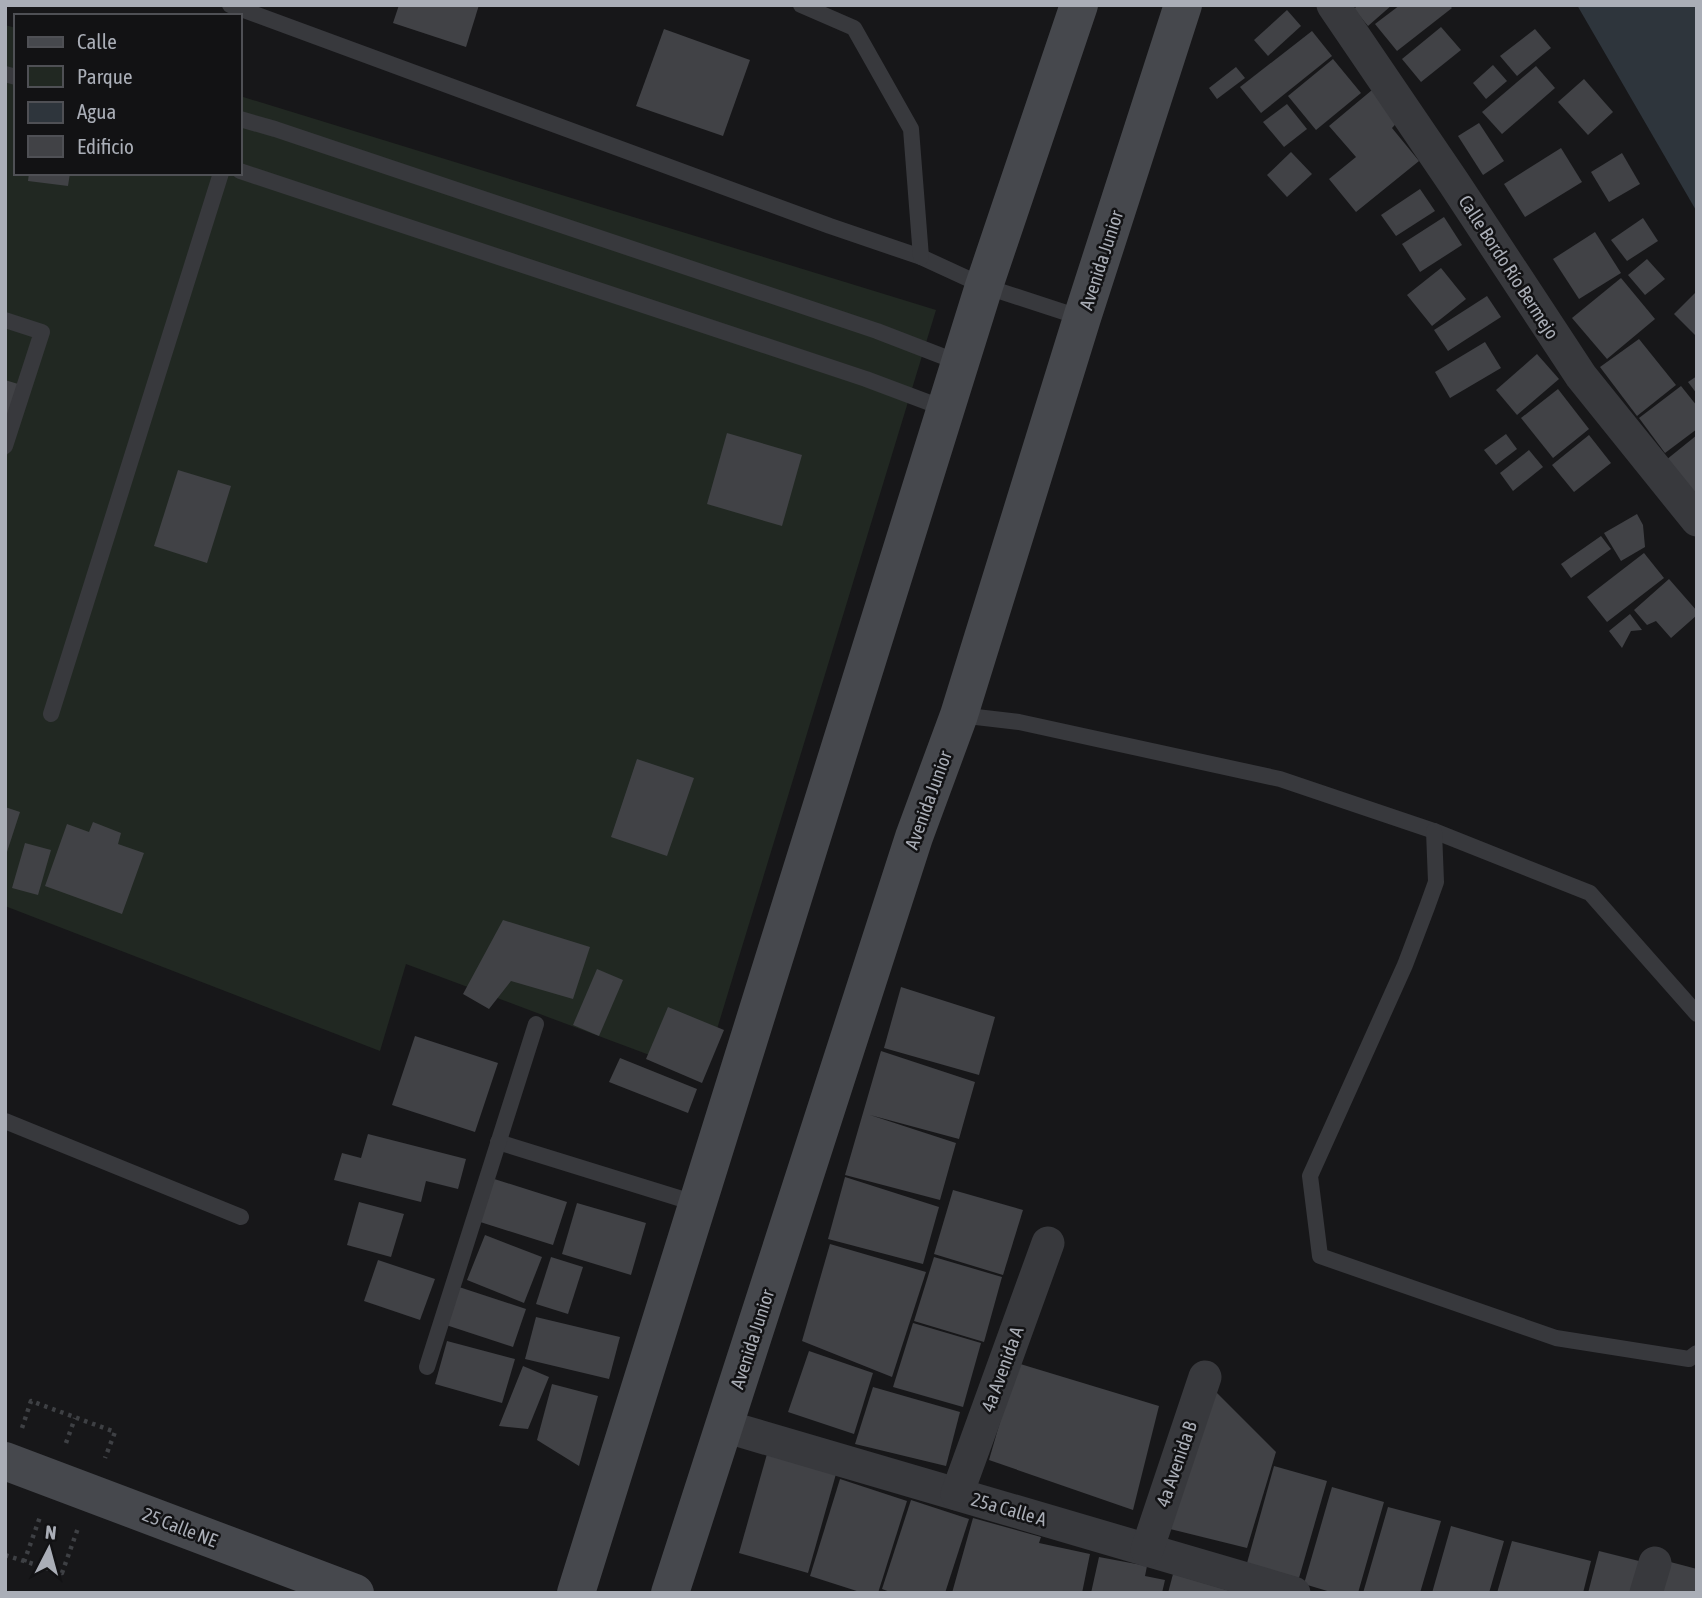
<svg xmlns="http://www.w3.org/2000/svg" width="1702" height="1598" font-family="'Asap Condensed',sans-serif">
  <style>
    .green { fill: #212822 }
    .water { fill: #2e353c }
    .building { fill: #414246 }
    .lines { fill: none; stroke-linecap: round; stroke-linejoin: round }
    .path { stroke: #3e4044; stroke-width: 4.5; stroke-dasharray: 3.5 5; stroke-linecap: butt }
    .lane { stroke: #38393d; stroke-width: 16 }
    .street { stroke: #38393d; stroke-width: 33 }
    .secondary { stroke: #46484d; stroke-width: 38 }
    .labels { text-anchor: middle; stroke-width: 5; stroke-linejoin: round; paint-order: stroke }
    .street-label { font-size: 19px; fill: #aaaeb7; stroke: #121214 }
  </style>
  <rect width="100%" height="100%" fill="#171719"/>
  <!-- green -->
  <polygon class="green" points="5,25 16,28 16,173 240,173 240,96 936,310 703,1075 406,964 380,1051 5,906"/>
  <!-- water -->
  <polygon class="water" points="1577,5 1697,5 1697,212"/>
  <!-- building -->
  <g class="building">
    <polygon points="399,5 479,5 466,47 393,23"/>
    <polygon points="1358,5 1392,5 1368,26 1354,9"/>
    <polygon points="1400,5 1449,5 1452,8 1397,51 1375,24"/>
    <polygon points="1287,10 1301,26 1268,56 1254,40"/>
    <polygon points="1441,27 1461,50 1421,82 1402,59"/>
    <polygon points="664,29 750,60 723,136 636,106"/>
    <polygon points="1535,29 1551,48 1517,76 1500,56"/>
    <polygon points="1312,31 1332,56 1261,113 1240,87"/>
    <polygon points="1333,59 1361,93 1316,130 1288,96"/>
    <polygon points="1493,65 1507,81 1486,99 1473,83"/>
    <polygon points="1536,66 1555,88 1502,134 1482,112"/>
    <polygon points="1236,67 1245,78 1217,99 1209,88"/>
    <polygon points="1584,79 1613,112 1588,135 1558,102"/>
    <polygon points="1378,85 1404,115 1392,128 1419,161 1356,212 1329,179 1356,157 1329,126"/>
    <polygon points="1287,104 1307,129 1284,147 1263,122"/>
    <polygon points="1479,123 1504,161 1483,175 1458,136"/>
    <polygon points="1561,148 1582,182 1525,217 1504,184"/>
    <polygon points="1291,152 1312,174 1287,197 1267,175"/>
    <polygon points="1622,153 1640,184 1609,202 1591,172"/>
    <polygon points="29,173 70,173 68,186 28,181"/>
    <polygon points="1420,189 1435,211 1396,236 1381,215"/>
    <polygon points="1444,217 1462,245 1420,272 1402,244"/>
    <polygon points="1643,218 1658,241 1627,261 1611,240"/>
    <polygon points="1595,232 1621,273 1579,299 1553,259"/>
    <polygon points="1647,259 1665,279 1645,295 1628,275"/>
    <polygon points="1441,268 1466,299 1432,326 1407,295"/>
    <polygon points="1621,278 1655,319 1607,359 1572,318"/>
    <polygon points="1697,291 1697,337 1674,314"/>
    <polygon points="1487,296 1501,317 1448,351 1434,330"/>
    <polygon points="1639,339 1676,385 1637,416 1600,367"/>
    <polygon points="1485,342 1501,368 1450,398 1435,372"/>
    <polygon points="1537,354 1559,379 1517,415 1496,390"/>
    <polygon points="1697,376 1697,394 1688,382"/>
    <polygon points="5,380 28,387 6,458 5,458"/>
    <polygon points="1681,386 1697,406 1697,429 1665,453 1639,418"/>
    <polygon points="1558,389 1589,429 1553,458 1521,418"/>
    <polygon points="727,433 802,455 782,526 707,504"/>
    <polygon points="1506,434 1517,449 1496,465 1484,450"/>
    <polygon points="1589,435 1611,463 1574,492 1552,465"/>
    <polygon points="1697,435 1697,493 1694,495 1666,460"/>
    <polygon points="1529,450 1543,467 1513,491 1500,473"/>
    <polygon points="178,470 231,486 207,563 154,546"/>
    <polygon points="1637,514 1643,525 1645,547 1621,561 1604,533"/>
    <polygon points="1601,536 1611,549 1571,578 1561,564"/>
    <polygon points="1644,553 1664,578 1607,622 1587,597"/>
    <polygon points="1669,579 1697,611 1697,615 1671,638 1656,621 1647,625 1634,610"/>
    <polygon points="1630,614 1642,630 1631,631 1622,648 1609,631"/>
    <polygon points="637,759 694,778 667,856 611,837"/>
    <polygon points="5,807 20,812 6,855 5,855"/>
    <polygon points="93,822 121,833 118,844 144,853 122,914 45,886 67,824 89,832"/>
    <polygon points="25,843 51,850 38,895 12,888"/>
    <polygon points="503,920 590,947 573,999 511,981 489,1009 463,994"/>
    <polygon points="597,969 623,980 599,1036 573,1025"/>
    <polygon points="901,987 995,1017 979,1075 884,1048"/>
    <polygon points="668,1007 724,1030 702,1083 646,1059"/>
    <polygon points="415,1036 498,1063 475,1132 392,1105"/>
    <polygon points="881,1051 975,1082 959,1139 870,1115 956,1143 940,1200 845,1175"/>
    <polygon points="620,1058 697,1089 688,1113 609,1082"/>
    <polygon points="368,1134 466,1159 458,1189 426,1181 421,1202 334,1180 342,1153 361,1158"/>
    <polygon points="488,1177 567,1202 553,1245 474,1220"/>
    <polygon points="845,1177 939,1207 923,1264 828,1239"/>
    <polygon points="953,1190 1023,1210 1003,1275 934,1254"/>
    <polygon points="359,1202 404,1214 391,1257 347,1245"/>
    <polygon points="577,1203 646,1223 631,1275 562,1254"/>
    <polygon points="485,1235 542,1257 524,1303 467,1280"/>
    <polygon points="830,1244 926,1272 892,1377 802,1341"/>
    <polygon points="551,1257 583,1267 568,1314 536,1304"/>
    <polygon points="934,1257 1002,1277 984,1342 914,1321"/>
    <polygon points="378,1260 435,1279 420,1320 364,1301"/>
    <polygon points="459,1287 526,1309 513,1347 446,1325"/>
    <polygon points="536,1317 620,1337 609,1379 525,1359"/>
    <polygon points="913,1323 981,1343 963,1407 893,1387"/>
    <polygon points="447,1341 515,1359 502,1403 435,1384"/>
    <polygon points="809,1351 873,1373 854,1434 788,1412"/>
    <polygon points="1017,1363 1159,1406 1133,1510 989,1460"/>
    <polygon points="523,1366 549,1377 528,1429 499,1426"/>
    <polygon points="1207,1383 1276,1452 1247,1548 1162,1527"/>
    <polygon points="552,1384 598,1396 579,1466 537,1440"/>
    <polygon points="873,1387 960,1412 946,1466 855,1444"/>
    <polygon points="767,1454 836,1474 808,1573 739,1553"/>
    <polygon points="1274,1466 1327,1481 1299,1578 1247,1563"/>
    <polygon points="840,1479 907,1501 878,1593 863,1593 810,1576"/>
    <polygon points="1332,1487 1384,1502 1358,1593 1334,1593 1304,1584"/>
    <polygon points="911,1500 969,1519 945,1593 893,1593 882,1589"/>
    <polygon points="1388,1507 1441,1521 1420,1593 1363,1593"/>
    <polygon points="973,1518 1041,1537 1039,1543 1090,1554 1082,1593 952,1593"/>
    <polygon points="1451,1526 1504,1541 1489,1593 1432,1593"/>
    <polygon points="1512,1541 1591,1561 1583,1593 1497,1593"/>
    <polygon points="1599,1551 1651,1564 1644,1593 1588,1593"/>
    <polygon points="1099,1557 1147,1566 1145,1576 1165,1580 1162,1593 1091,1593"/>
    <polygon points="1659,1559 1697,1569 1697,1593 1649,1593"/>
    <polygon points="1173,1574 1237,1593 1168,1593"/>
  </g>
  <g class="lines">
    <!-- path -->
    <g class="path">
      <polyline points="22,1428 31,1401 115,1432 105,1458"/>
      <polyline points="66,1443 75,1418"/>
      <polyline points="5,1555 62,1573 78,1528"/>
      <polyline points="24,1562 41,1514"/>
    </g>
    <!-- lane -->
    <g class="lane">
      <polyline points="230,5 830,226 921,257 984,286 1082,318"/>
      <polyline points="801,5 854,28 911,129 921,257"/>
      <polyline points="5,74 16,77"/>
      <polyline points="240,119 275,129 877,331 960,363"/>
      <polyline points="240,171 866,379 946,409"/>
      <polyline points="5,320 42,332 5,446"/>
      <polyline points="51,714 221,173"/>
      <polyline points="959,715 1019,722 1280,779 1434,831 1590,893 1697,1014"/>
      <polyline points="1434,831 1436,882 1427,907 1405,965 1310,1176 1320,1256 1556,1338 1689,1359 1697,1353"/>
      <polyline points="5,1121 241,1217"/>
      <polyline points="498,1142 698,1204"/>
      <polyline points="427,1367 536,1024"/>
    </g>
    <!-- street -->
    <g class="street">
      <polyline points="1333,5 1454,183 1581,376 1697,520"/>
      <polyline points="724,1426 1294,1593"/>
      <polyline points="957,1494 1048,1243"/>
      <polyline points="1147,1550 1205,1377"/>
      <polyline points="1646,1593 1655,1563"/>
    </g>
    <!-- secondary -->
    <g class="secondary">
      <polyline points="5,1461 355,1593"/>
      <polyline points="576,1593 984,286 1079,5"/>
      <polyline points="670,1593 914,837 959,715 1082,318 1183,5"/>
    </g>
  </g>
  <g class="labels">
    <!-- street labels -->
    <g class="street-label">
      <text transform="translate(1101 260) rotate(-72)" y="7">Avenida Junior</text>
      <text transform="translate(1509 267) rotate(57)" y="7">Calle Bordo Río Bermejo</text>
      <text transform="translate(928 800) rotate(-70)" y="7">Avenida Junior</text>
      <text transform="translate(752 1339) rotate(-72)" y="7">Avenida Junior</text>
      <text transform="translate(1002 1369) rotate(-70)" y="7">4a Avenida A</text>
      <text transform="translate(1176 1464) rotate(-71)" y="7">4a Avenida B</text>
      <text transform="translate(1009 1509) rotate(16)" y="7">25a Calle A</text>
      <text transform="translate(180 1527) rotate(21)" y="7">25 Calle NE</text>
    </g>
  </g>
  <!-- border -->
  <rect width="1702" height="1598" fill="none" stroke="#aaaeb7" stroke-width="14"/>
  <!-- legend -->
  <rect x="14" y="14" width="228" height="161" fill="#121214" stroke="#4f5055" stroke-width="2"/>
  <rect x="28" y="37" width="35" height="10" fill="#46484d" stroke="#4f5055" stroke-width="2"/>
  <text x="77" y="49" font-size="21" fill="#aaaeb7">Calle</text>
  <rect x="28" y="66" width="35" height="21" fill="#212822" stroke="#4f5055" stroke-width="2"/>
  <text x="77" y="84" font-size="21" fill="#aaaeb7">Parque</text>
  <rect x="28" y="102" width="35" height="21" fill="#2e353c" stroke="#4f5055" stroke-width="2"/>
  <text x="77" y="119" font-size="21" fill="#aaaeb7">Agua</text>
  <rect x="28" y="136" width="35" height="21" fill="#414246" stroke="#4f5055" stroke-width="2"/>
  <text x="77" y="154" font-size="21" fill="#aaaeb7">Edificio</text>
  <!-- north arrow -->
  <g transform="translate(49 1549) rotate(6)" stroke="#121214" stroke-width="5" paint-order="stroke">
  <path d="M0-5L12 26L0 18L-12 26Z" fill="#aaaeb7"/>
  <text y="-10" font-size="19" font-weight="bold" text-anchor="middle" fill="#aaaeb7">N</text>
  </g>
</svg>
